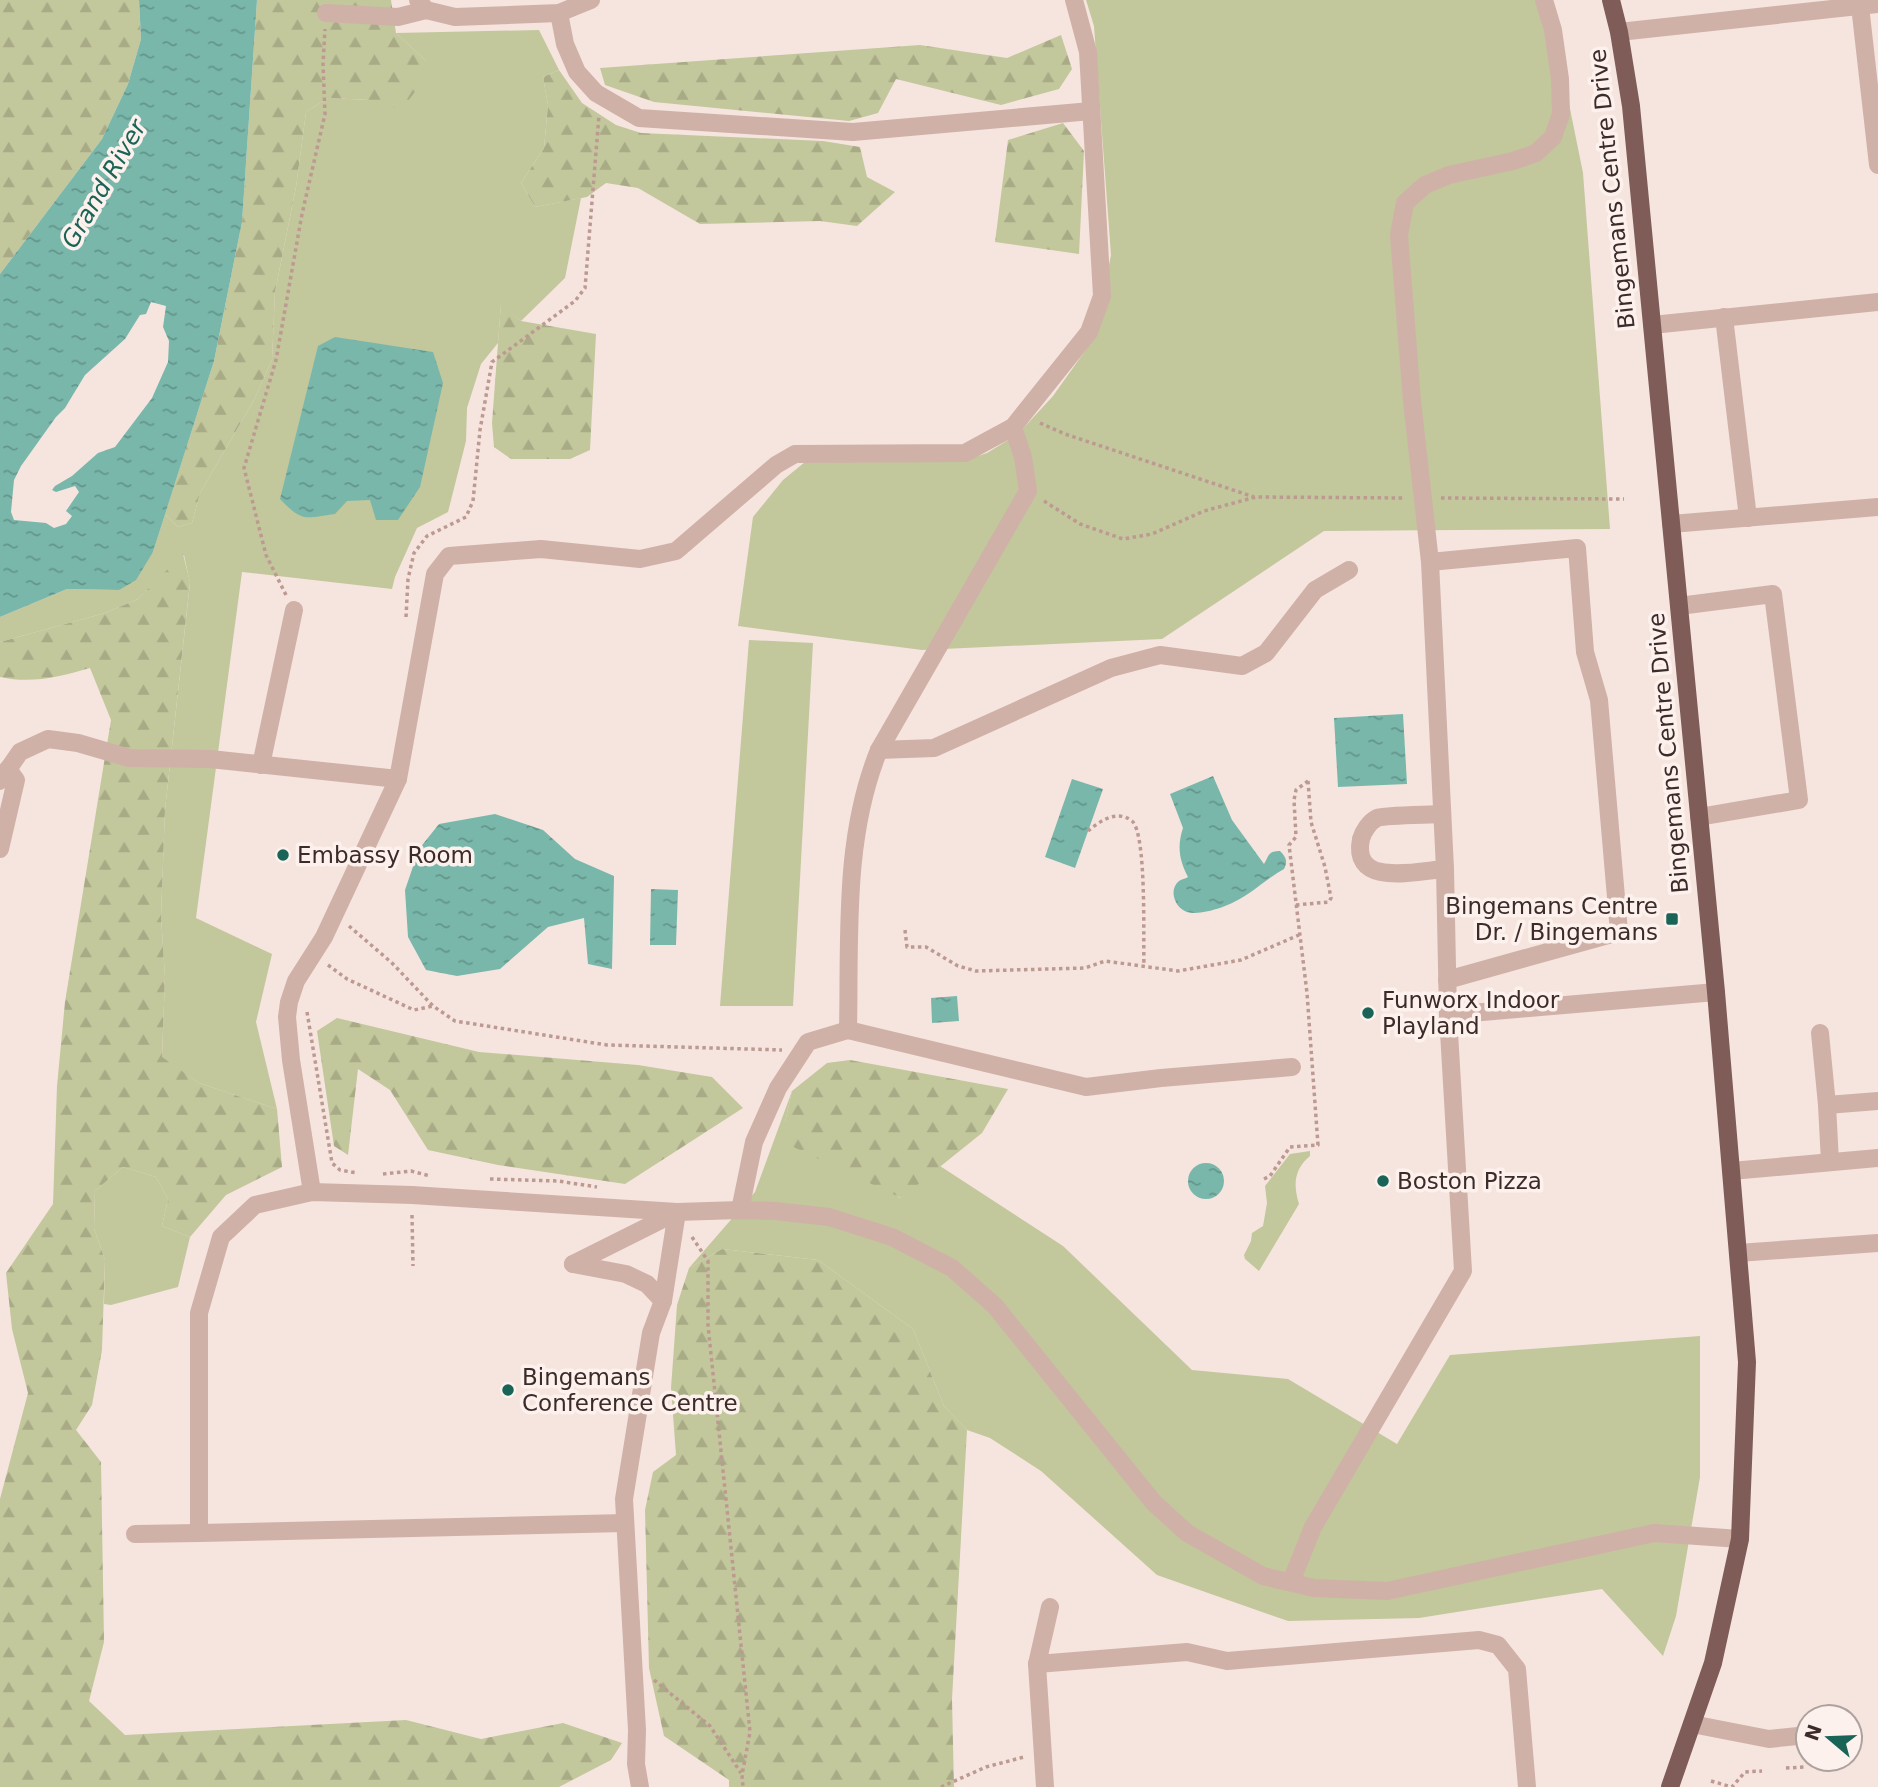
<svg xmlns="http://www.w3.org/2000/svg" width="1878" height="1787" font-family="'DejaVu Sans',sans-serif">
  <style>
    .grass { fill: #c2c79c }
    .forest { fill: url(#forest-firs) }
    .water { fill: url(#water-ripples); fill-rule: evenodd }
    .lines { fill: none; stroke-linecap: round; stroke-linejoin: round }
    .path { stroke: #bc9a92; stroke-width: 3.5; stroke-dasharray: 3.5 3.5; stroke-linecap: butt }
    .minor { stroke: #d0b1a8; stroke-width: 18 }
    .major { stroke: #7f5c58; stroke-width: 18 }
    .poi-dot { fill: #196357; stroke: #fcf1ec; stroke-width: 2.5 }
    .labels { text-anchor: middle; stroke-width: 7; stroke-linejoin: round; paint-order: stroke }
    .street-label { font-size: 23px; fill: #3c2b29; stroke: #fcf1ec }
    .poi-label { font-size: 23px; fill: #3c2b29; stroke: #fcf1ec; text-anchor: start }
    .water-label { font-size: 24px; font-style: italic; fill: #196357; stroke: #fcf1ec }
  </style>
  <defs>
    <pattern id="forest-firs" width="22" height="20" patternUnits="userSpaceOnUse" patternTransform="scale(1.75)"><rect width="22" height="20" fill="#c2c79c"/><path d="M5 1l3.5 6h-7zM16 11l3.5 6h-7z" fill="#a8ab86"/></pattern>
    <pattern id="water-ripples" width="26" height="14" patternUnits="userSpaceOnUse" patternTransform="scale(1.75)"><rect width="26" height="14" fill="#79b7ab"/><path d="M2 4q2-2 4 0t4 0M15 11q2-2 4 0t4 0" fill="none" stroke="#64958b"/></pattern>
  </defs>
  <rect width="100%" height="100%" fill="#f6e5de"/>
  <!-- grass -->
  <g class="grass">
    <polygon points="1086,0 1542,0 1550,10 1583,173 1610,529 1324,531 1162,639 922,650 738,626 753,517 783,480 805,462 969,459 987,453 1018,434 1053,396 1095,337 1111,255 1094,26"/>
    <polygon points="539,30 559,70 543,77 548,105 544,148 521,183 535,207 581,198 565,278 521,321 501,304 498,343 481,364 467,408 466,441 448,512 417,528 395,577 392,589 242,572 196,918 272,954 256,1022 277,1109 199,1083 162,1058 165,977 161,916 165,810 190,583 184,555 138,599 105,613 0,642 0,617 67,589 119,590 153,552 165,514 178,527 192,523 200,493 254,400 272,360 275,292 296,187 306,112 328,98 370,100 425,60 396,33"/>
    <polygon points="749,640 813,643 793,1006 720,1006"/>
    <polygon points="792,1091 785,1122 900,1198 940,1166 1063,1246 1192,1370 1288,1379 1397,1444 1450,1355 1700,1336 1700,1477 1676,1616 1663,1656 1602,1589 1419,1618 1288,1621 1157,1575 1041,1471 990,1438 967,1430 944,1406 913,1329 818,1260 722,1249 689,1268 755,1192"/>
    <path d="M1310,1151V1156C1294,1169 1293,1185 1299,1204L1259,1271L1245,1259L1244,1255L1251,1241L1252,1233L1263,1226L1267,1203L1265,1186L1290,1154Z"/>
    <polygon points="123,1167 156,1177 168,1199 162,1226 190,1237 178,1287 111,1305 104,1304 105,1260 94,1228 95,1191"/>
  </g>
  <!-- forest -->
  <g class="forest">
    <polygon points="0,0 139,0 141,39 128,84 102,139 0,274"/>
    <polygon points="257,0 391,0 396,33 425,60 431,71 401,110 370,100 328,98 306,112 296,187 275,292 272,360 254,400 200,493 192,523 178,527 165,514 214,361 242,222"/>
    <polygon points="1061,35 1072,69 1059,89 1001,105 896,79 878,113 849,121 654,102 605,85 600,68 920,45 1007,58"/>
    <polygon points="559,70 582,103 616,125 641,133 823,141 860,147 867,177 895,192 857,226 820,221 700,224 638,188 606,183 587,197 535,207 521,183 544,148 548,105 543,77"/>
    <polygon points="1063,123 1084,151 1079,254 995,242 1008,140"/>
    <polygon points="501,303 521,321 596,334 590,450 570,459 511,459 494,447 492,423"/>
    <path d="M183,554L190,582L165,810L161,916L165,977L162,1057L199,1083L277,1109L282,1167L226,1195L190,1237L162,1226L168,1199L156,1177L123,1167L95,1191L94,1228L105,1260L102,1350L92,1405L76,1430L101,1462L104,1642L89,1701L125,1735L406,1720L481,1739L563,1723L622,1743L611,1760L559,1787H0V1499L28,1393L12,1329L6,1273L53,1204L57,1086L65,1002L111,720L90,668C60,677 31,684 0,677V642L105,613L138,599Z"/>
    <polygon points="337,1018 479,1052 638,1065 712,1077 743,1108 625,1184 498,1165 428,1150 390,1090 358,1069 348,1155 334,1146 317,1031"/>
    <polygon points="850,1060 1008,1089 982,1133 901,1198 785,1143 785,1122 792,1091 827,1063"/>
    <polygon points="722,1249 818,1260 913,1329 944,1406 967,1430 952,1699 954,1787 729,1787 729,1780 664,1736 649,1668 645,1510 653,1472 676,1455 671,1388 677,1305 689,1268"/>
  </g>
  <!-- water -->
  <g class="water">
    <path d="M139,0H257L242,222L214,361L153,552L136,580L119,590L67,589L0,617V274L102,139L128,84L141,39ZM151,302L166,306L163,327L169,341L168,362L152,398L115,447L98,453L72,476L55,486L52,490L56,492L75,486L79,492L66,511L72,516L66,524L54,528L46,523L14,520L11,512L14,480L21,466L56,417L65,408L85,375L125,339L140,315L146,314Z"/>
    <path d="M335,337L433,352L443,383L420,487L398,520H376L370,500L347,501L335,514C305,518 303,523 280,499L318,346Z"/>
    <polygon points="1403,714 1407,784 1338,787 1334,718"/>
    <path d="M1213,776L1232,820L1264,864C1269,857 1267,851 1280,851C1286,857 1288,861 1284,869C1264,880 1248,898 1225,906C1215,910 1197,915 1187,912C1175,908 1168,890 1179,881C1182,879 1185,879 1188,877C1179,860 1177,846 1183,828L1170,794Z"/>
    <polygon points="1072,779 1103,789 1075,868 1045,857"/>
    <polygon points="495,814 543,830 575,859 614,876 612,969 588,964 584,918 548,927 500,969 457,976 426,970 408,937 405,890 419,849 439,824"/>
    <polygon points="651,889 678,890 676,945 650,945"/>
    <polygon points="957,996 959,1021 932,1023 931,998"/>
    <circle cx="1206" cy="1181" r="18"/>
  </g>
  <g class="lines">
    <!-- path -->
    <g class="path">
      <polyline points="1040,423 1065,434 1254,497"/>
      <polyline points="1441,498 1624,499"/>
      <polyline points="1044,501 1080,524 1123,539 1152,534 1204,511 1256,497 1405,498"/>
      <polyline points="286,595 266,555 244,468 276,360 302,214 325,114 323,64 325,29"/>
      <polyline points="406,617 408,579 414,553 427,536 466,517 473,501 480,430 492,362 575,301 585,288 599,115"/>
      <path d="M1088,831C1100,821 1117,809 1132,821C1147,834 1143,942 1144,966"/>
      <polyline points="1296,905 1329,902 1331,898 1325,867 1311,822 1308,781"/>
      <polyline points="349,926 392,963 433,1006 455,1021 607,1045 782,1050"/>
      <polyline points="905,930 907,947 926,947 958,966 976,971 1085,968 1105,961 1178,971 1241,960 1299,935"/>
      <polyline points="328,965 347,979 414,1010 433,1006"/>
      <polyline points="307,1012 332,1163 340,1170 357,1173"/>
      <polyline points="383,1174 411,1171 430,1176"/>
      <polyline points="490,1179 558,1181 597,1187"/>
      <polyline points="1264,1179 1270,1176 1290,1147 1318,1145 1307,993 1289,845 1296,837 1294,800 1296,790 1308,781"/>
      <polyline points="412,1215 413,1266"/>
      <polyline points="692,1237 708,1261 708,1325 750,1732 742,1775 743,1787"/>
      <polyline points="654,1680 710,1726 741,1773"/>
      <polyline points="1786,1768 1805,1767"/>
      <polyline points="1711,1781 1732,1787 1745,1772 1762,1771"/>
      <polyline points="941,1787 986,1767 1024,1757"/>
    </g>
    <!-- minor -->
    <g class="minor">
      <polyline points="418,0 426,10 455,17 559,13 591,0"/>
      <polyline points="1860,6 1878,165"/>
      <polyline points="326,13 398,17 426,10"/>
      <polyline points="559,13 565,44 577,72 596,93 639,118 853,132 1091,111"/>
      <polyline points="1619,32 1878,4"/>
      <polyline points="1724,317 1748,518"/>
      <polyline points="1652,325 1878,302"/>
      <polyline points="1671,524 1878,507"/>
      <polyline points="1430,562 1577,548 1585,652 1599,700 1619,932 1447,980"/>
      <polyline points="1679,606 1773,594 1799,800 1699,817"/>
      <polyline points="879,750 934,748 1111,668 1160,655 1242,666 1266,653 1315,590 1349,570"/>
      <polyline points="261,765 294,610"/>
      <polyline points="0,781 20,752 48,739 78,743 129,758 210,759 398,779"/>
      <path d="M1442,814C1429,815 1386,815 1377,818C1369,822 1363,832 1361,839C1351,888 1417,871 1445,869"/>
      <polyline points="0,849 16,780 8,769"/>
      <polyline points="1448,1015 1716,992"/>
      <path d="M848,1030C850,937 843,838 879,750L1028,491L1023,457L1013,427"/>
      <polyline points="1820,1033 1827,1105 1878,1101"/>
      <polyline points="1827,1105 1830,1162"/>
      <polyline points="1731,1171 1878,1158"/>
      <polyline points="312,1192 291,1060 287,1017 289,1002 296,981 324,937 398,779 435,574 449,556 541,549 640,559 676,551 776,465 795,454 965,453 1013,427 1089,332 1102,296 1088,52 1074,0"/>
      <polyline points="740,1210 754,1142 778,1088 808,1042 848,1030 1086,1087 1161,1078 1292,1067"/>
      <polyline points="1738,1253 1878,1243"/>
      <polyline points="573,1264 673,1214"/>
      <polyline points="573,1264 626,1274 647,1284 663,1301"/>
      <polyline points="625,1523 199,1533 199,1313 221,1237 255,1205 312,1192 412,1195 677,1212 740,1210 775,1211 829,1217 892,1237 952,1268 995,1306 1154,1503 1187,1533 1263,1576 1314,1588 1387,1591 1654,1533 1740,1539"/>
      <polyline points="135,1534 199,1533"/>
      <polyline points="1291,1582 1313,1527 1463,1271 1448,1015 1445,869 1430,562 1412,401 1399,235 1405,203 1425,185 1449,175 1513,161 1536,153 1553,137 1561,114 1560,79 1553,30 1544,0"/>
      <polyline points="1037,1664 1187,1652 1227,1661 1479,1640 1498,1645 1517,1669 1527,1787"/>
      <polyline points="1692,1724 1769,1739 1808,1735"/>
      <polyline points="640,1787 636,1764 637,1730 624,1499 651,1333 663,1301 677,1212"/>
      <polyline points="1045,1787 1037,1664 1050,1607"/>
    </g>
    <!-- major -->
    <polyline class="major" points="1611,0 1619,32 1631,106 1716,992 1747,1362 1740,1539 1713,1663 1670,1787"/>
  </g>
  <!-- markers -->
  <g class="poi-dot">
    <circle cx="283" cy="855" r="7"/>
    <rect x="1665" y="912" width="14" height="14" rx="3.5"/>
    <circle cx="1368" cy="1013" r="7"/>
    <circle cx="1383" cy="1181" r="7"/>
    <circle cx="508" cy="1390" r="7"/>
  </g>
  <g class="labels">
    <!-- street labels -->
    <g class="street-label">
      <text transform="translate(1612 189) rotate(-96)" y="8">Bingemans Centre Drive</text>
      <text transform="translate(1668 753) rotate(-95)" y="8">Bingemans Centre Drive</text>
    </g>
    <!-- poi labels -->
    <g class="poi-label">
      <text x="297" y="863">Embassy Room</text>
      <text x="1658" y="914" text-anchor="end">Bingemans Centre<tspan x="1658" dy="26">Dr. / Bingemans</tspan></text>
      <text x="1382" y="1008">Funworx Indoor<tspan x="1382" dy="26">Playland</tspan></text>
      <text x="1397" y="1189">Boston Pizza</text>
      <text x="522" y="1385">Bingemans<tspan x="522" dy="26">Conference Centre</tspan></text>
    </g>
    <!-- water labels -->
    <g class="water-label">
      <text transform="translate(104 184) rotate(-60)" y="8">Grand River</text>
    </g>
  </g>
  <!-- north arrow -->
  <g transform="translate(1829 1738) rotate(289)"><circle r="33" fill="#fcf1ec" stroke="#afa29e" stroke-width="2"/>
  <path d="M0-5L12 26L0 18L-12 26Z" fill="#196357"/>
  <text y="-10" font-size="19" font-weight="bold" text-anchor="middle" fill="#3c2b29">N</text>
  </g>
</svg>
